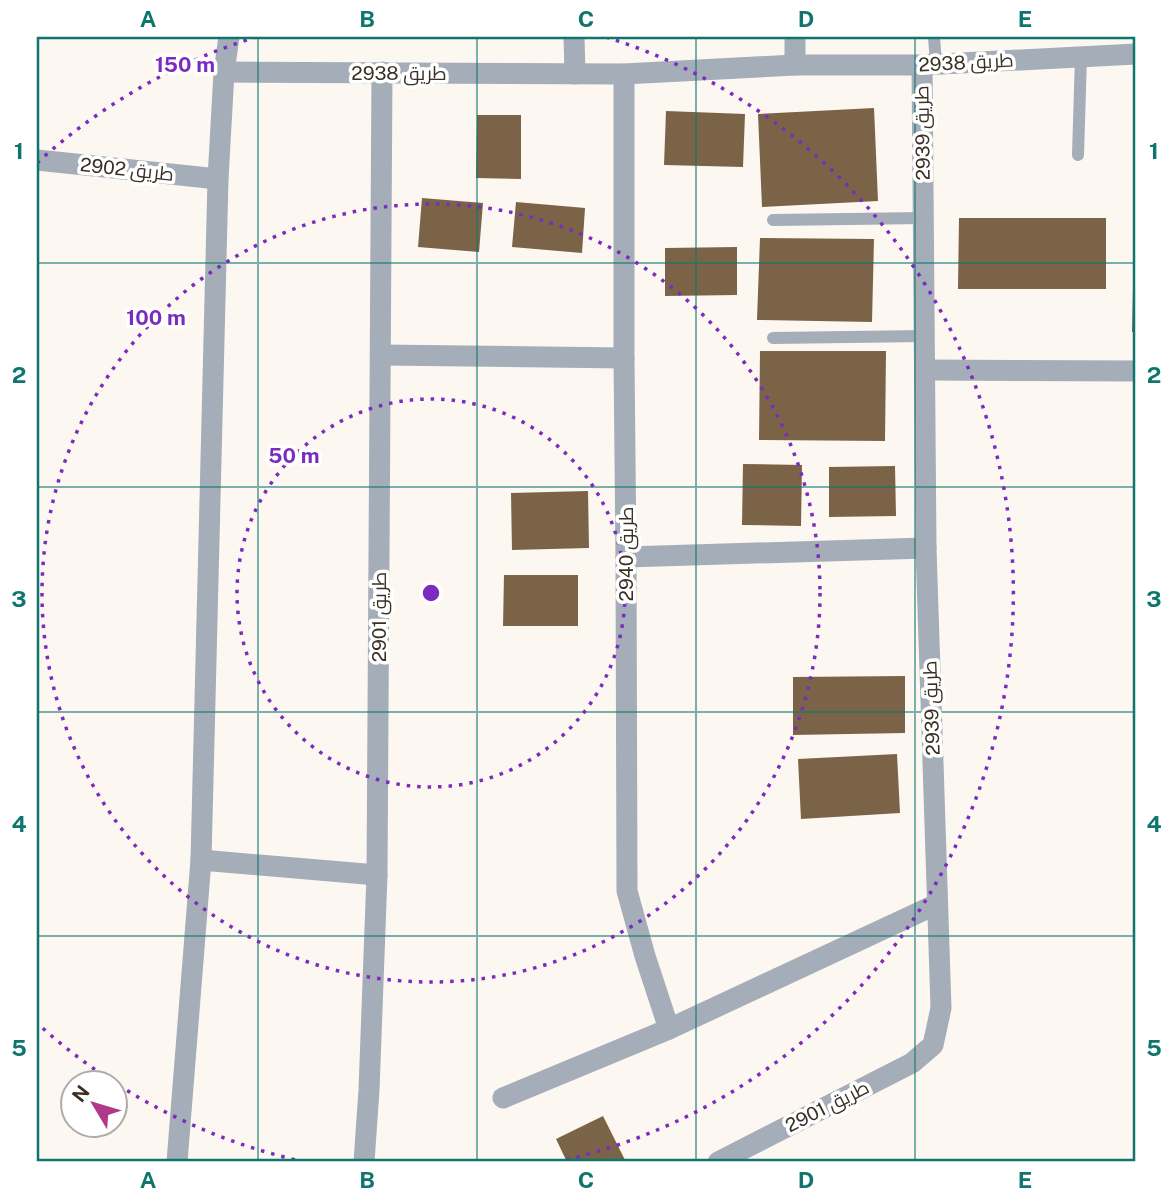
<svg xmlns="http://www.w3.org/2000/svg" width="1173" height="1199" font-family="'Public Sans',Cairo,sans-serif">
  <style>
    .building { fill: #7b6348 }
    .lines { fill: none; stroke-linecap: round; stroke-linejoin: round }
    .lane { stroke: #a4adb8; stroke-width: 12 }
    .street { stroke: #a4adb8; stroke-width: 21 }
    .grid { fill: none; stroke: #0f766e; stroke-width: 2; stroke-opacity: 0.55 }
    .ring { fill: none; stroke: #7b2cbf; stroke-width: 3.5; stroke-dasharray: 3.5 7 }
    .labels { text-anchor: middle; stroke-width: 7; stroke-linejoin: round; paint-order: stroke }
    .street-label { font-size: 19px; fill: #3a3024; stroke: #fff }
    .centre { fill: #7b2cbf; stroke: #fff; stroke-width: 3.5 }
    .ring-label { font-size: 21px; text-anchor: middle; font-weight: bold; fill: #7b2cbf; stroke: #fff; stroke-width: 7; stroke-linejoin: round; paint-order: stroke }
    .neatline { fill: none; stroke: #0f766e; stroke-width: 2.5 }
    .grid-label { font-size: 23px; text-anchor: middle; font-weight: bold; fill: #0f766e }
  </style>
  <rect width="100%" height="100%" fill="#fdf7f1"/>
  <!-- building -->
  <g class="building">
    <polygon points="874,108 878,201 762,207 758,114"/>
    <polygon points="666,111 745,114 743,167 664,165"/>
    <polygon points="477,115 521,115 521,179 476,178"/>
    <polygon points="422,198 483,203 479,252 418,247"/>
    <polygon points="516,202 585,208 582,253 512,247"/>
    <polygon points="959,218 1106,218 1106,289 958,289"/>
    <polygon points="760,238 874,239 872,322 757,320"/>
    <polygon points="737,247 737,295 665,296 665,248"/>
    <polygon points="1134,247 1136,247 1136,332 1132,332"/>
    <polygon points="760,351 886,351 885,441 759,440"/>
    <polygon points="743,464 802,465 801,526 742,525"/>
    <polygon points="895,466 896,516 829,517 829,467"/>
    <polygon points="588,491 589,548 512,550 511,493"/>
    <polygon points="504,575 578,575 578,626 503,626"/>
    <polygon points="905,676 905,733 793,735 793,677"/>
    <polygon points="897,754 900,813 801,819 798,759"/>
    <polygon points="603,1116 626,1162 567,1162 556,1139"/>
  </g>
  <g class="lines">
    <!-- lane -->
    <g class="lane">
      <polyline points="934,37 936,64"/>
      <polyline points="1078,155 1081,56"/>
      <polyline points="773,220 923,218"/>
      <polyline points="773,338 924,336"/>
    </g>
    <!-- street -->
    <g class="street">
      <polyline points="574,37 575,74"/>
      <polyline points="795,37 795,65"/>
      <polyline points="224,72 624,74 795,65 922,65 1136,54"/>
      <polyline points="624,74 624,358 626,557 627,891 645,956 669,1029"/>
      <polyline points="37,160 218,179"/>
      <polyline points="381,355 624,358"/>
      <polyline points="925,370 1136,371"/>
      <polyline points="626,557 926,548"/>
      <polyline points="201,860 377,875"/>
      <polyline points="503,1098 669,1029 937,904"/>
      <polyline points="177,1162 201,860 218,179 224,72 229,37"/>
      <polyline points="364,1162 369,1090 377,875 382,72"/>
      <polyline points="718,1162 912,1063 933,1045 941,1008 926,548 922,65"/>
    </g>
  </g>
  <!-- grid -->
  <path class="grid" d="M258,37V1162M477,37V1162M696,37V1162M915,37V1162M37,263H1136M37,487H1136M37,712H1136M37,936H1136"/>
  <!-- distance rings -->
  <g class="ring">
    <circle cx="431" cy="593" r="194"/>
    <circle cx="431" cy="593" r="389"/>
    <path d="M305 1162A583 583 0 0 1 37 1023M37 163A583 583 0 0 1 256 37M606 37A583 583 0 0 1 557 1162"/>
  </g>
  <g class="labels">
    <!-- street labels -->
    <g class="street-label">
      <text transform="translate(966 62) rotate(-3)" y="7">طريق 2938</text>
      <text x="399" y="80">طريق 2938</text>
      <text transform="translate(922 133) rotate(-91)" y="7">طريق 2939</text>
      <text transform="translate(127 169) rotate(6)" y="7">طريق 2902</text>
      <text transform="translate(626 554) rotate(-90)" y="7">طريق 2940</text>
      <text transform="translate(379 617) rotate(-90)" y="7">طريق 2901</text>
      <text transform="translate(931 708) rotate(-92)" y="7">طريق 2939</text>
      <text transform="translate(827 1106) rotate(-27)" y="7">طريق 2901</text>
    </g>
  </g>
  <circle cx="431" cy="593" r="10" class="centre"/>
  <g class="ring-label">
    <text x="185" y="72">150 m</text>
    <text x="156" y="325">100 m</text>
    <text x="294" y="463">50 m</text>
  </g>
  <!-- border -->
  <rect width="1173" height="1199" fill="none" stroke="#ffffff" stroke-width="77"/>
  <!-- north arrow -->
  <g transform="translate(94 1104) rotate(308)"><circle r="33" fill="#ffffff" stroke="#b0aca7" stroke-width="2"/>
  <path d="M0-5L12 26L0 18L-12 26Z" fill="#b1388b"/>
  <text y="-10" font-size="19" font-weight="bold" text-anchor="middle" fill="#3a3024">N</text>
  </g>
  <rect x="38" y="38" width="1096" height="1122" class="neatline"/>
  <g class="grid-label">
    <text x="148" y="27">A</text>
    <text x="367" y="27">B</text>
    <text x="586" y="27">C</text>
    <text x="806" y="27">D</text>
    <text x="1025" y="27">E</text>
    <text x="19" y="159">1</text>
    <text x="1154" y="159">1</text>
    <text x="19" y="383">2</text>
    <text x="1154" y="383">2</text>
    <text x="19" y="607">3</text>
    <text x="1154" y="607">3</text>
    <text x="19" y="832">4</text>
    <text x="1154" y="832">4</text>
    <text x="19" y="1056">5</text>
    <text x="1154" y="1056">5</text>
    <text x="148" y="1188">A</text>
    <text x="367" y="1188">B</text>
    <text x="586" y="1188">C</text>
    <text x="806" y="1188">D</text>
    <text x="1025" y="1188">E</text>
  </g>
</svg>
